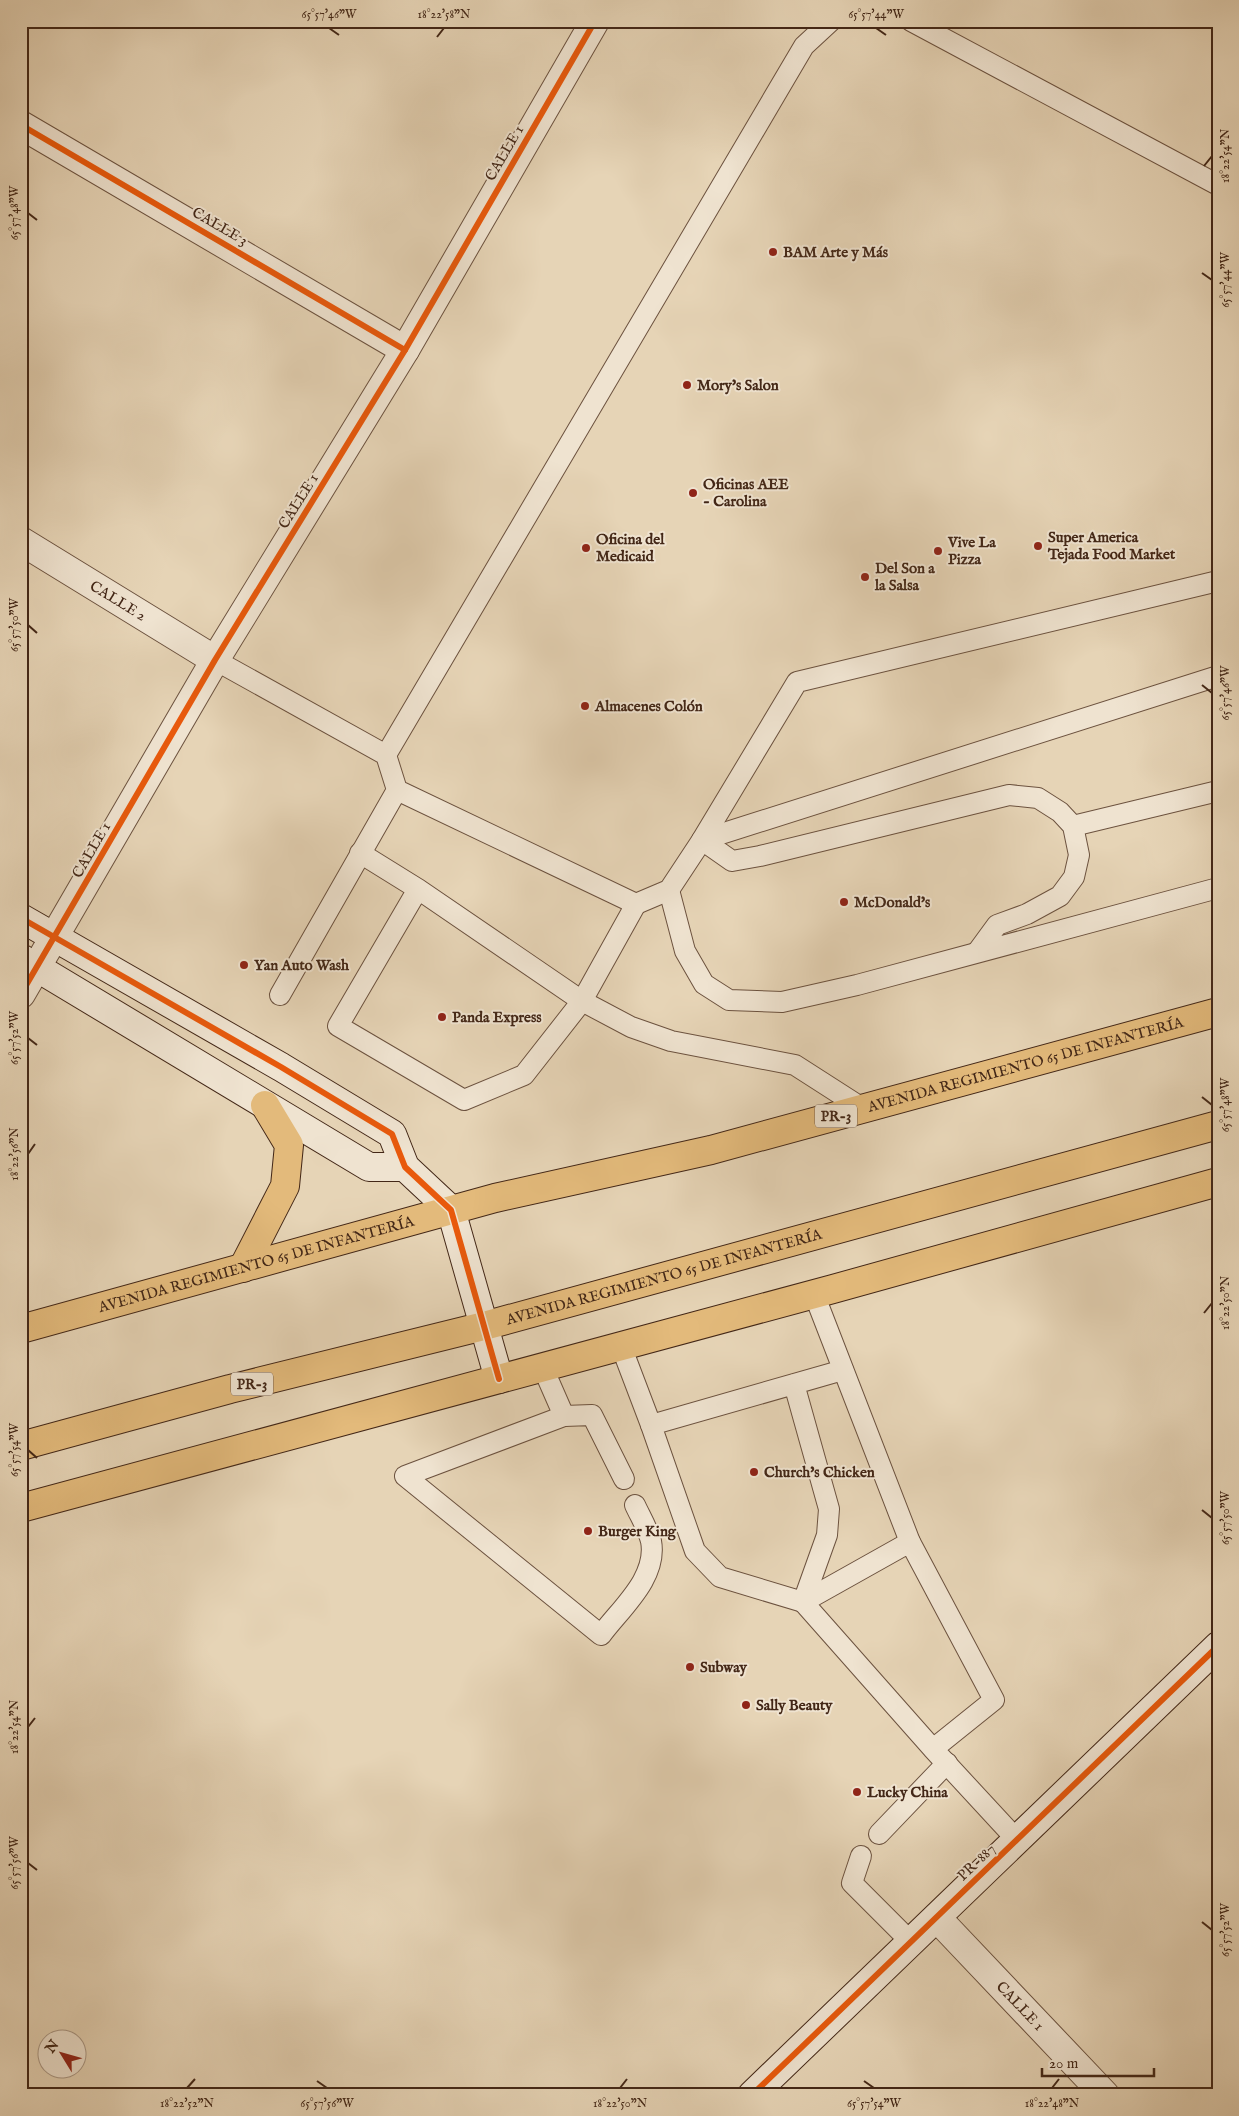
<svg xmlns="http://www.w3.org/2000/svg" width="1239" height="2116" font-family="'IM FELL English',serif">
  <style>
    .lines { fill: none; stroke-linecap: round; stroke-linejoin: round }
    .lane-casing { stroke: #6c523f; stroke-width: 22 }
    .street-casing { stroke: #6c523f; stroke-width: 30 }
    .secondary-casing { stroke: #432717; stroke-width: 30 }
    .primary-casing { stroke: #432717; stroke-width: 30 }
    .lane { stroke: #efe3d0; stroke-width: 20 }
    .street { stroke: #efe3d0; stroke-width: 28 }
    .secondary { stroke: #efe3d0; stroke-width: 28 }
    .primary { stroke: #e3ba7b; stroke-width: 28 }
    .cycleway-casing { stroke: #efe3d0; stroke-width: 9 }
    .cycleway { stroke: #e8590c; stroke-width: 6 }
    .ticks { fill: none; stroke: #432717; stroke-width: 2 }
    .poi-dot { fill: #8f2418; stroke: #efe3d0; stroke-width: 2 }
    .labels { text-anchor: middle; stroke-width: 4; stroke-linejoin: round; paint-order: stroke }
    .shield { fill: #efe3d0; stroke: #775f4e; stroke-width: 1 }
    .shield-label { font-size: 14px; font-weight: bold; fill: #432717 }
    .street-label { font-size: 15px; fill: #432717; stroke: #efe3d0 }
    .poi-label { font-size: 15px; font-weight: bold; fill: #432717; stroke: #efe3d0; text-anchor: start }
    .neatline { fill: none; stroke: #432717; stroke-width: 2 }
    .ticks-label { font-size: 12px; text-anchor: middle; fill: #432717 }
  </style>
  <rect width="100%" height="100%" fill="#e6d4b6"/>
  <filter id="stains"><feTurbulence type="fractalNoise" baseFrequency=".004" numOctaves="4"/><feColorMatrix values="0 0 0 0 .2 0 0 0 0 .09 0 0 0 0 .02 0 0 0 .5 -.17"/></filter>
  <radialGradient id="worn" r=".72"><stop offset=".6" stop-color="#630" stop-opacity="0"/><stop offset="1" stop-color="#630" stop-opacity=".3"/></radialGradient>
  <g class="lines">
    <!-- lane casing -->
    <g class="lane-casing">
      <g id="lane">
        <polyline points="911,21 1218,185"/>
        <polyline points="215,660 386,755 397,790 636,904 582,1001 631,1027 671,1041 795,1065 862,1108"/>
        <polyline points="386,755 804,46 831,21"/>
        <polyline points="1073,826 1218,791"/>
        <polyline points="360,853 418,889 582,1001 524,1075 464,1100 338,1026 418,889"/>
        <polyline points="669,890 685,951 704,984 729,1000 782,1002 857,985 1218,888"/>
        <polyline points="636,904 669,890 702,840 1218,676"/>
        <polyline points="978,951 997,925 1027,914 1060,896 1074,877 1079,855 1073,826 1060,812 1038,798 1009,795 760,856 732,861 702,840 797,682 1218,581"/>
        <polyline points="280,995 397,790"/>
        <polyline points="814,1294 910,1542"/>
        <polyline points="621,1346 651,1425"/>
        <path d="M543,1368L564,1416L405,1476L601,1635C620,1609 658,1578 651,1541C648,1529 640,1516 635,1505"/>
        <polyline points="794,1384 829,1509 827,1535 803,1602 720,1577 695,1551 651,1425 843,1370"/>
        <polyline points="564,1416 592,1415 624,1479"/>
        <polyline points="933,1749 803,1602 910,1542 994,1700 933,1749 1017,1840"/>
        <polyline points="879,1834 947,1763"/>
        <polyline points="861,1856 852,1883 911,1942"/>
      </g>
    </g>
    <!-- street casing -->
    <g class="street-casing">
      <g id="street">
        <polyline points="21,125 405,350"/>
        <path id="s1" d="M21,541L215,660"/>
        <polyline points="21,994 215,660 405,350 595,21"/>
        <path id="s2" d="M937,1918L1105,2095"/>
      </g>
    </g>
    <!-- secondary casing -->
    <g class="secondary-casing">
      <g id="secondary">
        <polyline points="21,918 281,1067 392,1134 405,1167 451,1210 499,1379"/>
        <polyline points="21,958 369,1167 405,1167"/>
        <polyline points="752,2095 1218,1646"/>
      </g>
    </g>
    <!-- primary casing -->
    <g class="primary-casing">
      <g id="primary">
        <polyline points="243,1268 285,1186 289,1145 265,1105"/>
        <path id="s3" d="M21,1329L495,1198L711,1150L1218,1012"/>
        <path id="s4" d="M21,1446L230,1389L484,1326L1218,1125"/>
        <polyline points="21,1508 833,1289 1218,1182"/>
      </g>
    </g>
    <!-- lane -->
    <use href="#lane" class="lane"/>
    <!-- street -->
    <use href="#street" class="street"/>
    <!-- secondary -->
    <use href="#secondary" class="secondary"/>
    <!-- primary -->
    <use href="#primary" class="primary"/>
    <!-- cycleway casing -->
    <g class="cycleway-casing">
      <g id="cycleway">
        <polyline points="21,125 405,350"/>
        <polyline points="21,918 281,1067 392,1134 405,1167 451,1210 499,1379"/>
        <polyline points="21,994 215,660 405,350 595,21"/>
        <polyline points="752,2095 1218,1646"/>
      </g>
    </g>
    <!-- cycleway -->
    <use href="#cycleway" class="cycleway"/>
  </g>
  <!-- ticks -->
  <path class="ticks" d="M329,28L339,35M876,28L886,35M437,37L444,28M1204,166L1212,156M28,213L37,220M1202,273L1212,280M28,625L37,633M1202,685L1212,693M28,1038L37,1045M1202,1097L1212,1105M28,1154L35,1144M1204,1313L1212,1303M28,1450L37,1458M1202,1510L1212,1518M28,1727L35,1718M28,1863L37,1870M1202,1922L1212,1930M317,2081L327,2088M864,2081L874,2088M187,2088L195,2079M620,2088L627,2079M1052,2088L1059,2079"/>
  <!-- markers -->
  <g class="poi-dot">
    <circle cx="773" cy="252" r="5"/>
    <circle cx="687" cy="385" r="5"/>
    <circle cx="693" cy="493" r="5"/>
    <circle cx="1038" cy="546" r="5"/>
    <circle cx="586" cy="548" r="5"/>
    <circle cx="938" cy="551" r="5"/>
    <circle cx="865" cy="577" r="5"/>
    <circle cx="585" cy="706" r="5"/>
    <circle cx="844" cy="902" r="5"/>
    <circle cx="244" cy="965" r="5"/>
    <circle cx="442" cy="1017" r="5"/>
    <circle cx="754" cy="1472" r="5"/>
    <circle cx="588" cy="1531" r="5"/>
    <circle cx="690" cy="1667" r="5"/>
    <circle cx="746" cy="1705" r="5"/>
    <circle cx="857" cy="1792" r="5"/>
  </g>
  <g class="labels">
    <!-- shield labels -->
    <g class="shield">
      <rect x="815" y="1104.5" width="42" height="23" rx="4"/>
      <rect x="231" y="1372.5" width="42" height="23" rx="4"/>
    </g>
    <g class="shield-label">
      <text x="836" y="1121">PR-3</text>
      <text x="252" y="1389">PR-3</text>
    </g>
    <!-- street labels -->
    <g class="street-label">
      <text transform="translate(504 153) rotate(-60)" y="5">CALLE 1</text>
      <text transform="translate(220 226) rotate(30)" y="5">CALLE 3</text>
      <text transform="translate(298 501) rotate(-58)" y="5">CALLE 1</text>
      <text dy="5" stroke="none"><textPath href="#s1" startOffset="114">CALLE 2</textPath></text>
      <text transform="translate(91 850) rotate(-60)" y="5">CALLE 1</text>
      <text dy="5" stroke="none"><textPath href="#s3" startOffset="1039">AVENIDA REGIMIENTO 65 DE INFANTERÍA</textPath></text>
      <text dy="5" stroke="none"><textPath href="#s3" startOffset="244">AVENIDA REGIMIENTO 65 DE INFANTERÍA</textPath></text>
      <text dy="5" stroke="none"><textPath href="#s4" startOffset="665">AVENIDA REGIMIENTO 65 DE INFANTERÍA</textPath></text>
      <text transform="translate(976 1862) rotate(-44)" y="5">PR-887</text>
      <text dy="5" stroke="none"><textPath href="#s2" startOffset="121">CALLE 1</textPath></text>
    </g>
    <!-- poi labels -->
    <g class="poi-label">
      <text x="783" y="257">BAM Arte y Más</text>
      <text x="697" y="390">Mory's Salon</text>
      <text x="703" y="489">Oficinas AEE<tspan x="703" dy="17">- Carolina</tspan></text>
      <text x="1048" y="542">Super America<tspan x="1048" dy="17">Tejada Food Market</tspan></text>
      <text x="596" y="544">Oficina del<tspan x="596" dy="17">Medicaid</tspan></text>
      <text x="948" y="547">Vive La<tspan x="948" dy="17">Pizza</tspan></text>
      <text x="875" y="573">Del Son a<tspan x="875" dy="17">la Salsa</tspan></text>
      <text x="595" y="711">Almacenes Colón</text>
      <text x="854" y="907">McDonald's</text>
      <text x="254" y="970">Yan Auto Wash</text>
      <text x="452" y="1022">Panda Express</text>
      <text x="764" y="1477">Church's Chicken</text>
      <text x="598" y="1536">Burger King</text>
      <text x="700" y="1672">Subway</text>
      <text x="756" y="1710">Sally Beauty</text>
      <text x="867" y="1797">Lucky China</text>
    </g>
  </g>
  <!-- margin -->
  <rect width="1239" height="2116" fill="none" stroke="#e6d4b6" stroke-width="55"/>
  <!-- north arrow -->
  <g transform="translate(62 2054) rotate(307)"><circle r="24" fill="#efe3d0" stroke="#aa9886"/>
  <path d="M0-4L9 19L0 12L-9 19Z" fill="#8f2418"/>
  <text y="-8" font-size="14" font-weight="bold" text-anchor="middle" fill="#432717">N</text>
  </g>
  <!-- scale -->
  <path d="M1042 2068v8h112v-8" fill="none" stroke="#432717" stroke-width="2.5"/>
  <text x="1049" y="2068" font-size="15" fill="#432717" stroke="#efe3d0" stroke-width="4" paint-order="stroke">20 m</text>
  <rect x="28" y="28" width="1184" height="2060" class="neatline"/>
  <g class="ticks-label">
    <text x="329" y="18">65°57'46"W</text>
    <text x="444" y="18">18°22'58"N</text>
    <text x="876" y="18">65°57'44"W</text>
    <text transform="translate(1225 156) rotate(-90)" y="4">18°22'54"N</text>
    <text transform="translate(14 213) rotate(-90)" y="4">65°57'48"W</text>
    <text transform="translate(1225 280) rotate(-90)" y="4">65°57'44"W</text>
    <text transform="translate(14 625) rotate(-90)" y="4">65°57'50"W</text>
    <text transform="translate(1225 693) rotate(-90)" y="4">65°57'46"W</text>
    <text transform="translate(14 1038) rotate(-90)" y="4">65°57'52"W</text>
    <text transform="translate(1225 1105) rotate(-90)" y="4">65°57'48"W</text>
    <text transform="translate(14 1154) rotate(-90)" y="4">18°22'56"N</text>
    <text transform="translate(1225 1303) rotate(-90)" y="4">18°22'50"N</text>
    <text transform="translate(14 1450) rotate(-90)" y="4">65°57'54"W</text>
    <text transform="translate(1225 1518) rotate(-90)" y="4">65°57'50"W</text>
    <text transform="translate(14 1727) rotate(-90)" y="4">18°22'54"N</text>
    <text transform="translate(14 1863) rotate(-90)" y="4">65°57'56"W</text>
    <text transform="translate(1225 1930) rotate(-90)" y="4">65°57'52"W</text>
    <text x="187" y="2107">18°22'52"N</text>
    <text x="327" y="2107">65°57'56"W</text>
    <text x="620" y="2107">18°22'50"N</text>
    <text x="874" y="2107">65°57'54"W</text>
    <text x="1052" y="2107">18°22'48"N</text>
  </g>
  <rect width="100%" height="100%" filter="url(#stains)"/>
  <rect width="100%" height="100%" fill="url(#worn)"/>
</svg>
